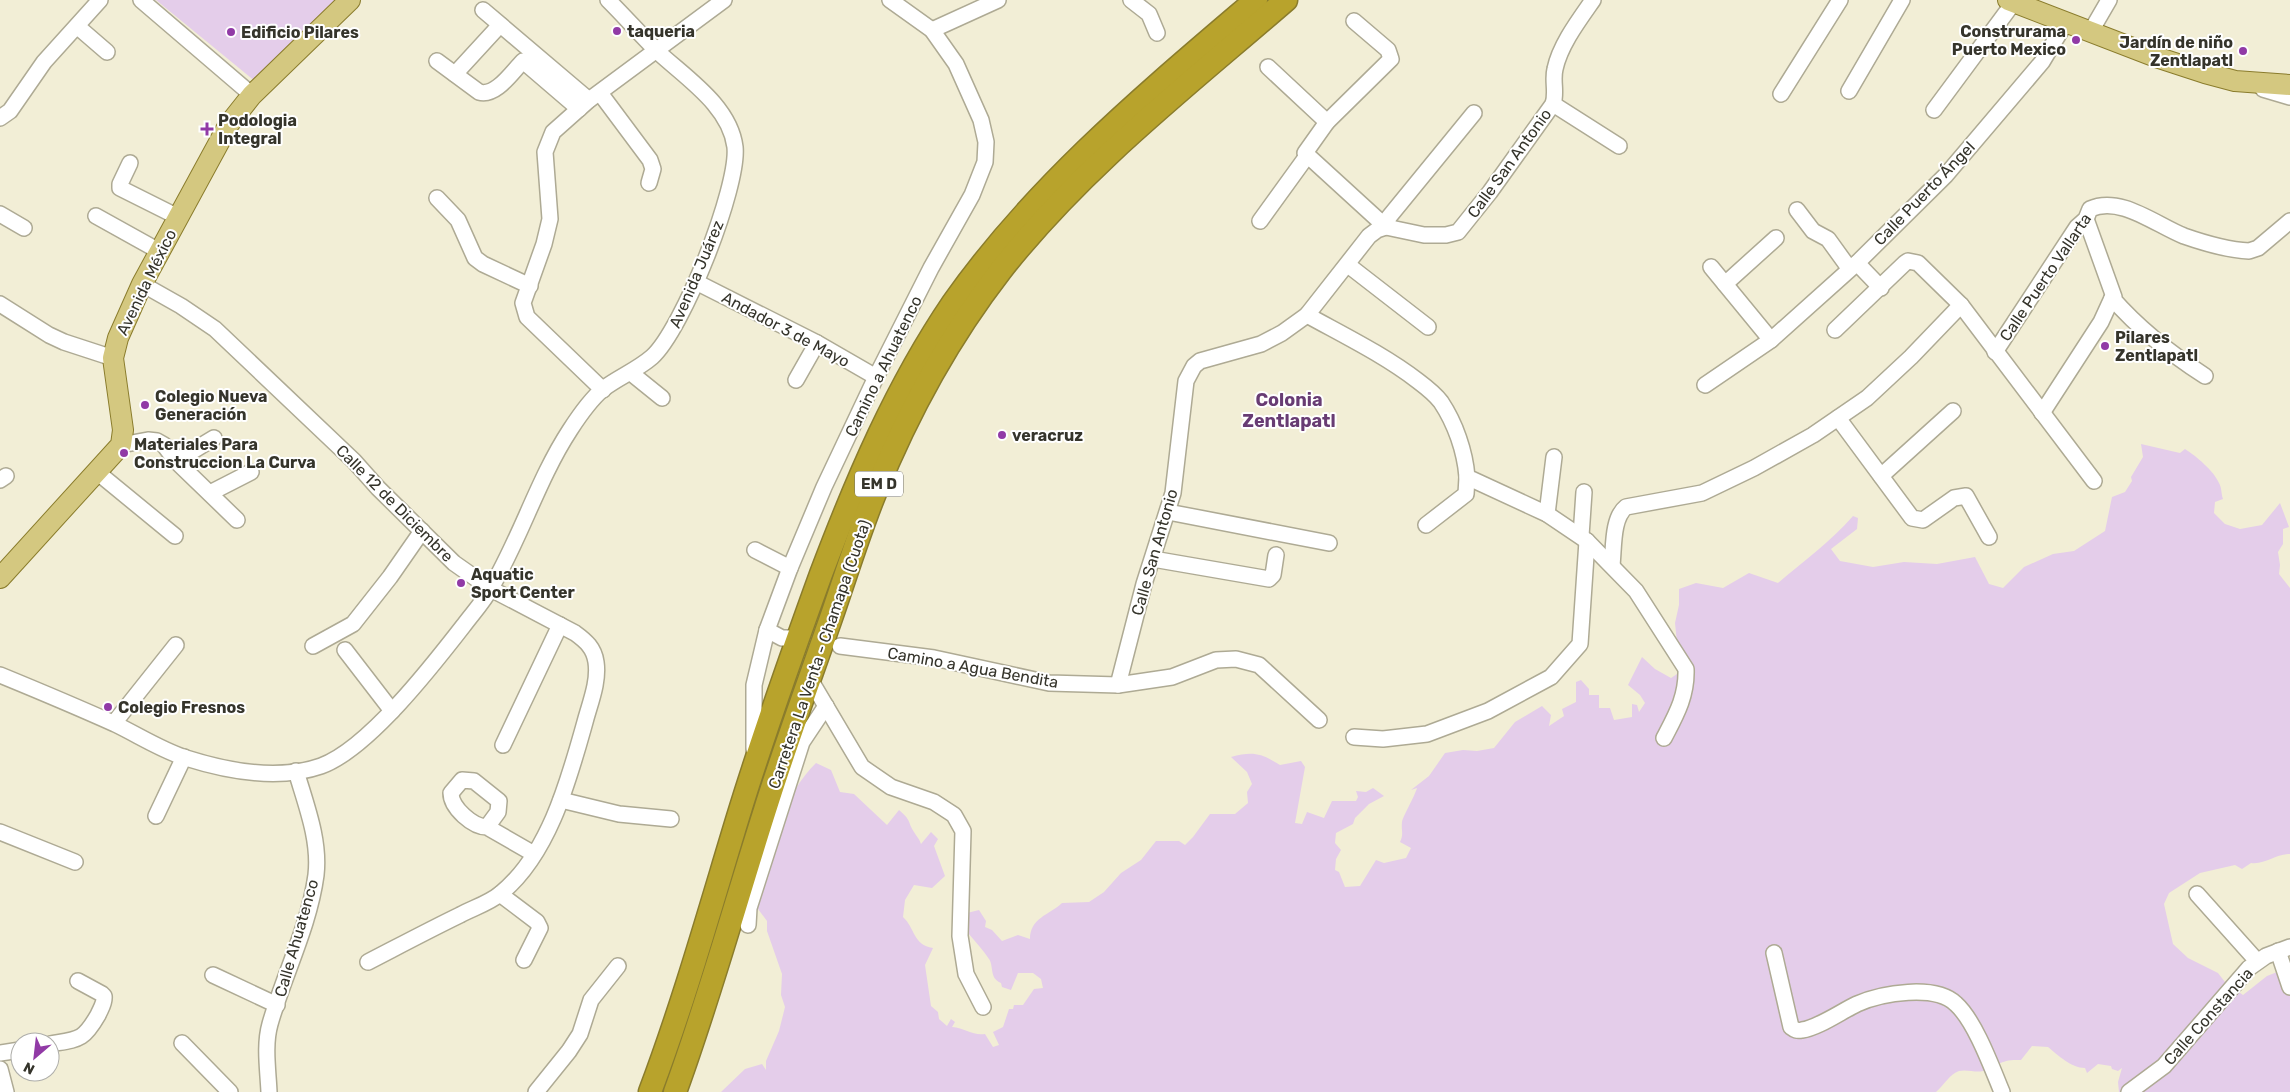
<svg xmlns="http://www.w3.org/2000/svg" width="2290" height="1092" font-family="Rubik,sans-serif">
  <style>
    .green { fill: #e4cdea }
    .lines { fill: none; stroke-linecap: round; stroke-linejoin: round }
    .minor-casing { stroke: #aeaa94; stroke-width: 18 }
    .major-casing { stroke: #8a7c2c; stroke-width: 22 }
    .highway-casing { stroke: #8a7c2c; stroke-width: 25 }
    .minor { stroke: #fff; stroke-width: 15 }
    .major { stroke: #d4c880; stroke-width: 20 }
    .highway { stroke: #b8a32c; stroke-width: 22 }
    .poi-dot { fill: #913aa6; stroke: #fff; stroke-width: 2 }
    .labels { text-anchor: middle; stroke-width: 4; stroke-linejoin: round; paint-order: stroke }
    .shield { fill: #fff; stroke: #72716b; stroke-width: 1 }
    .shield-label { font-size: 15px; font-weight: bold; fill: #35342b }
    .poi-label { font-size: 16px; font-weight: bold; fill: #35342b; stroke: #fff; text-anchor: start }
    .street-label { font-size: 16px; fill: #35342b; stroke: #fff }
    .neighbourhood-label { font-size: 18px; font-weight: bold; fill: #683c73; stroke: #fff }
  </style>
  <rect width="100%" height="100%" fill="#f2eed6"/>
  <!-- green -->
  <g class="green">
    <polygon points="156,0 347,0 256,82"/>
    <path d="M2141,444L2180,453L2185,449C2196,456 2214,471 2219,483C2222,488 2221,494 2223,499L2215,502L2214,513L2225,524L2240,529L2262,525L2280,503L2289,527L2283,529V544L2278,552L2280,565L2279,574L2290,588V854C2275,854 2265,865 2251,863L2242,869L2235,865L2200,873L2169,893L2164,904L2173,944L2188,958L2218,973L2225,982L2243,995L2267,976L2290,967V1092H2119L2118,1082L2122,1068L2118,1071L2112,1069L2111,1066L2098,1064L2087,1073L2085,1068C2071,1068 2058,1055 2048,1047L2032,1046L2021,1060C1999,1059 1999,1066 1983,1071C1976,1073 1967,1069 1959,1071C1950,1074 1944,1085 1936,1092H721L745,1069L762,1064L766,1070V1061L779,1031L785,1007L781,995L782,974L767,931V921L758,909L757,897C771,851 781,797 816,763L831,770L840,792L854,794L887,825L899,810C912,821 907,821 914,832C917,837 919,838 921,844L931,832L938,839L934,846L945,876L932,888L914,885L905,900L903,917C915,928 913,945 933,948L925,965L931,1006L938,1012L939,1019L947,1026L951,1019L955,1022L952,1027C965,1028 973,1036 985,1034L993,1047L999,1045L993,1032L1003,1027L1009,1009H1013L1014,1005H1023L1034,989L1043,988L1041,979L1033,973H1018L1011,990L1002,987L1001,983C989,978 994,966 989,959C983,950 975,941 968,933L961,932L963,914L979,910L986,921L985,927L992,930L1002,941L1018,935L1030,939C1030,918 1049,915 1062,903L1089,902L1104,892L1121,873L1141,860L1156,841H1179L1185,845L1193,837L1210,814H1235L1248,803L1247,792L1252,784L1247,772L1231,757C1253,751 1261,753 1280,765L1301,761L1305,767L1295,823L1302,824L1307,812L1324,818L1332,801H1356L1358,797L1356,791L1366,792L1373,788L1384,796L1369,804L1355,818L1353,824L1336,833L1335,843L1341,850L1336,859L1335,870L1339,872L1345,887L1360,886L1376,860L1384,863L1406,858L1411,848L1400,842C1404,834 1401,831 1402,822C1403,816 1414,798 1417,788L1411,790L1429,776L1445,753L1463,750L1477,751L1494,748L1515,722L1542,706L1551,715L1549,726L1564,716L1562,709L1576,702V682L1581,680L1589,689V695H1599V708H1610L1614,720L1632,717V704L1637,705L1639,712L1645,703L1640,695L1628,685L1642,657L1655,669L1671,678L1680,672L1675,623L1679,605V589L1696,583L1723,588L1749,573L1778,583C1804,561 1831,541 1853,516L1858,518L1857,529L1831,549L1840,561L1873,567L1904,562L1937,564L1975,557L1989,584L2003,588L2024,567L2053,554L2074,551L2105,531L2112,497L2125,492L2132,481L2131,477L2143,457Z"/>
  </g>
  <g class="lines">
    <!-- minor casing -->
    <g class="minor-casing">
      <g id="minor">
        <polyline points="141,0 252,95"/>
        <polyline points="1131,0 1149,14 1157,33"/>
        <polyline points="483,10 589,100"/>
        <polyline points="1354,21 1388,50 1391,59 1327,122 1305,153 1386,227 1389,217 1474,113"/>
        <polyline points="78,27 107,52"/>
        <polyline points="932,30 998,0"/>
        <polyline points="2091,31 2109,0"/>
        <path d="M437,61L479,92C496,97 512,72 523,61L579,109"/>
        <polyline points="1268,67 1327,122"/>
        <polyline points="455,74 500,25"/>
        <polyline points="2263,89 2290,97"/>
        <polyline points="1849,91 1902,0"/>
        <polyline points="600,93 650,160 653,169 649,183"/>
        <polyline points="1781,94 1840,0"/>
        <polyline points="1553,104 1619,146"/>
        <polyline points="1934,110 2014,2"/>
        <polyline points="0,118 10,111 44,62 100,0"/>
        <polyline points="130,163 120,184 120,188 178,217"/>
        <polyline points="437,198 458,220 475,258 483,264 530,286"/>
        <polyline points="1797,210 1813,231 1828,239 1849,268"/>
        <polyline points="0,214 24,228"/>
        <polyline points="96,216 159,251"/>
        <path d="M2086,219L2114,297L2112,298C2139,329 2171,354 2205,376"/>
        <polyline points="1260,221 1307,156"/>
        <polyline points="1857,263 1881,288"/>
        <polyline points="1348,265 1428,327"/>
        <polyline points="1711,267 1771,340 1857,263 1946,175 2042,62 2066,22"/>
        <polyline points="696,282 817,343 876,377"/>
        <path d="M142,284L181,306L215,329L354,461L378,488L454,563L491,589L575,633C586,641 594,648 596,662C599,682 590,703 585,722C569,779 549,855 500,894C489,903 473,908 460,915C429,930 399,946 368,962"/>
        <polyline points="1725,284 1776,238"/>
        <polyline points="0,304 49,335 64,342 113,358"/>
        <path d="M1307,315C1345,336 1384,355 1418,381C1426,387 1435,394 1441,402C1455,423 1465,451 1467,477L1547,514L1587,541L1636,591L1686,669C1687,696 1676,715 1664,738"/>
        <polyline points="1835,330 1905,263 1908,261 1918,263 1961,305 2094,481"/>
        <path d="M1995,352L2077,227L2086,219L2090,209C2120,195 2156,225 2184,236C2204,243 2228,250 2249,251L2258,248L2290,221"/>
        <polyline points="631,373 662,398"/>
        <polyline points="796,380 817,343"/>
        <polyline points="1705,385 1771,340"/>
        <polyline points="603,390 527,317 523,303 544,244 550,219 545,152 553,132 589,100 724,0"/>
        <polyline points="2042,413 2101,322 2112,298"/>
        <polyline points="1838,418 1912,518 1923,520 1954,498 1966,496 1989,537"/>
        <polyline points="121,445 148,440 157,441 164,445 176,461 237,520"/>
        <polyline points="176,461 214,438"/>
        <polyline points="97,472 175,536"/>
        <polyline points="1881,476 1953,411"/>
        <polyline points="0,480 6,476"/>
        <polyline points="210,493 251,472"/>
        <polyline points="1168,512 1329,543"/>
        <polyline points="1547,514 1554,457"/>
        <polyline points="1426,525 1466,494 1467,477"/>
        <polyline points="1581,536 1584,492"/>
        <polyline points="755,550 790,568"/>
        <polyline points="1153,559 1269,579 1273,575 1276,555"/>
        <path d="M1612,565C1614,548 1612,518 1626,507L1702,493L1754,468L1813,435L1867,398L1911,357L1961,305"/>
        <polyline points="767,630 782,638 793,638"/>
        <polyline points="313,646 353,624 390,577 422,531"/>
        <polyline points="840,646 934,658 1049,683 1118,685 1172,677 1216,660 1236,659 1259,665 1319,720"/>
        <polyline points="345,650 392,711"/>
        <path d="M0,675C39,691 77,707 115,724C138,735 161,750 186,758C227,771 278,781 321,766C368,749 433,665 464,625C473,613 484,601 491,588C521,537 538,479 570,430C579,416 590,400 603,389C619,377 637,370 652,357C683,329 739,187 735,147C730,106 686,78 658,52C641,35 625,17 608,0"/>
        <path d="M1118,685L1144,584L1173,493L1186,381L1194,366L1200,361L1261,344L1282,333L1307,315L1369,236L1377,230L1386,227L1424,235H1446L1458,232L1490,192L1553,104C1557,92 1552,81 1555,69C1560,45 1579,20 1593,0"/>
        <polyline points="814,686 862,767 891,787 934,802 954,815 963,831 960,936 966,974 983,1007"/>
        <polyline points="114,723 176,645"/>
        <polyline points="1354,737 1383,739 1427,734 1488,711 1551,677 1580,644 1587,541"/>
        <polyline points="503,745 560,625"/>
        <polyline points="754,750 754,685 767,630 790,568 824,487 876,377 931,268 972,195 985,162 986,142 981,120 956,64 932,30 890,0"/>
        <polyline points="561,800 619,814 671,819"/>
        <polyline points="156,816 184,757"/>
        <path d="M487,827L498,812L499,801L474,781L462,780L451,793C451,808 473,827 487,827L534,854"/>
        <polyline points="0,832 75,862"/>
        <polyline points="500,894 537,922 540,928 524,960"/>
        <polyline points="2197,894 2257,961"/>
        <polyline points="748,925 749,908 802,742 826,706"/>
        <polyline points="2278,951 2290,987"/>
        <path d="M1774,953L1791,1027C1795,1030 1797,1031 1802,1030C1818,1028 1842,1011 1857,1004C1882,993 1935,984 1956,1004C1975,1021 1992,1068 2002,1092"/>
        <polyline points="213,975 277,1005"/>
        <polyline points="182,1043 230,1092"/>
        <path d="M50,1044C79,1039 83,1041 98,1015C101,1008 105,1003 104,996L102,994L78,981"/>
        <polyline points="0,1053 20,1050"/>
        <polyline points="0,1069 6,1092"/>
        <path d="M269,1092C268,1070 264,1045 270,1024C284,974 309,927 316,875C320,840 306,805 296,771"/>
        <polyline points="536,1092 569,1051 580,1034 591,1000 618,966"/>
        <polyline points="2129,1092 2164,1066 2249,968 2266,956 2290,947"/>
      </g>
    </g>
    <!-- major casing -->
    <g class="major-casing">
      <g id="major">
        <polyline points="2008,0 2156,57 2205,73 2235,81 2290,85"/>
        <polyline points="0,578 121,445 123,430 113,358 118,338 142,284 229,124 252,95 350,0"/>
      </g>
    </g>
    <!-- highway casing -->
    <g class="highway-casing">
      <g id="highway">
        <path d="M650,1092C684,1002 710,909 738,817C763,735 792,654 821,574C857,479 896,387 953,303C1036,185 1147,93 1256,0"/>
        <path d="M675,1092C709,999 735,904 765,810C785,746 808,684 830,621C845,578 858,535 875,493C907,414 949,337 1001,270C1082,167 1188,85 1286,0"/>
      </g>
    </g>
    <!-- minor -->
    <use href="#minor" class="minor"/>
    <!-- major -->
    <use href="#major" class="major"/>
    <!-- highway -->
    <use href="#highway" class="highway"/>
  </g>
  <!-- markers -->
  <g class="poi-dot">
    <circle cx="617" cy="31" r="5"/>
    <circle cx="231" cy="32" r="5"/>
    <circle cx="2076" cy="40" r="5"/>
    <circle cx="2243" cy="51" r="5"/>
    <path d="M204.5 121.5h5v5h5v5h-5v5h-5v-5h-5v-5h5z"/>
    <circle cx="2105" cy="346" r="5"/>
    <circle cx="145" cy="405" r="5"/>
    <circle cx="1002" cy="435" r="5"/>
    <circle cx="124" cy="453" r="5"/>
    <circle cx="461" cy="583" r="5"/>
    <circle cx="108" cy="707" r="5"/>
  </g>
  <g class="labels">
    <!-- shield labels -->
    <rect class="shield" x="855" y="471.5" width="48" height="25" rx="4"/>
    <g class="shield-label">
      <text x="879" y="489">EM D</text>
    </g>
    <!-- poi labels -->
    <g class="poi-label">
      <text x="627" y="37">taqueria</text>
      <text x="2066" y="37" text-anchor="end">Construrama<tspan x="2066" dy="18">Puerto Mexico</tspan></text>
      <text x="241" y="38">Edificio Pilares</text>
      <text x="2233" y="48" text-anchor="end">Jardín de niño<tspan x="2233" dy="18">Zentlapatl</tspan></text>
      <text x="218" y="126">Podologia<tspan x="218" dy="18">Integral</tspan></text>
      <text x="2115" y="343">Pilares<tspan x="2115" dy="18">Zentlapatl</tspan></text>
      <text x="155" y="402">Colegio Nueva<tspan x="155" dy="18">Generación</tspan></text>
      <text x="1012" y="441">veracruz</text>
      <text x="134" y="450">Materiales Para<tspan x="134" dy="18">Construccion La Curva</tspan></text>
      <text x="471" y="580">Aquatic<tspan x="471" dy="18">Sport Center</tspan></text>
      <text x="118" y="713">Colegio Fresnos</text>
    </g>
    <!-- street labels -->
    <g class="street-label">
      <text transform="translate(1509 163) rotate(-54)" y="6">Calle San Antonio</text>
      <text transform="translate(1924 193) rotate(-46)" y="6">Calle Puerto Ángel</text>
      <text transform="translate(696 274) rotate(-67)" y="6">Avenida Juárez</text>
      <text transform="translate(2045 277) rotate(-56)" y="6">Calle Puerto Vallarta</text>
      <text transform="translate(146 282) rotate(-64)" y="6">Avenida México</text>
      <text transform="translate(786 329) rotate(28)" y="6">Andador 3 de Mayo</text>
      <text transform="translate(883 366) rotate(-64)" y="6">Camino a Ahuatenco</text>
      <text transform="translate(395 503) rotate(45)" y="6">Calle 12 de Diciembre</text>
      <text transform="translate(1154 552) rotate(-74)" y="6">Calle San Antonio</text>
      <text transform="translate(819 654) rotate(-71)" y="6">Carretera La Venta - Chamapa (Cuota)</text>
      <text transform="translate(973 667) rotate(10)" y="6">Camino a Agua Bendita</text>
      <text transform="translate(296 938) rotate(-74)" y="6">Calle Ahuatenco</text>
      <text transform="translate(2208 1016) rotate(-48)" y="6">Calle Constancia</text>
    </g>
    <!-- neighbourhood labels -->
    <g class="neighbourhood-label">
      <text x="1289" y="406">Colonia<tspan x="1289" dy="21">Zentlapatl</tspan></text>
    </g>
  </g>
  <!-- north arrow -->
  <g transform="translate(35 1057) rotate(208)"><circle r="24" fill="#ffffff" stroke="#aeaeaa"/>
  <path d="M0-4L9 19L0 12L-9 19Z" fill="#913aa6"/>
  <text y="-8" font-size="14" font-weight="bold" text-anchor="middle" fill="#35342b">N</text>
  </g>
</svg>
